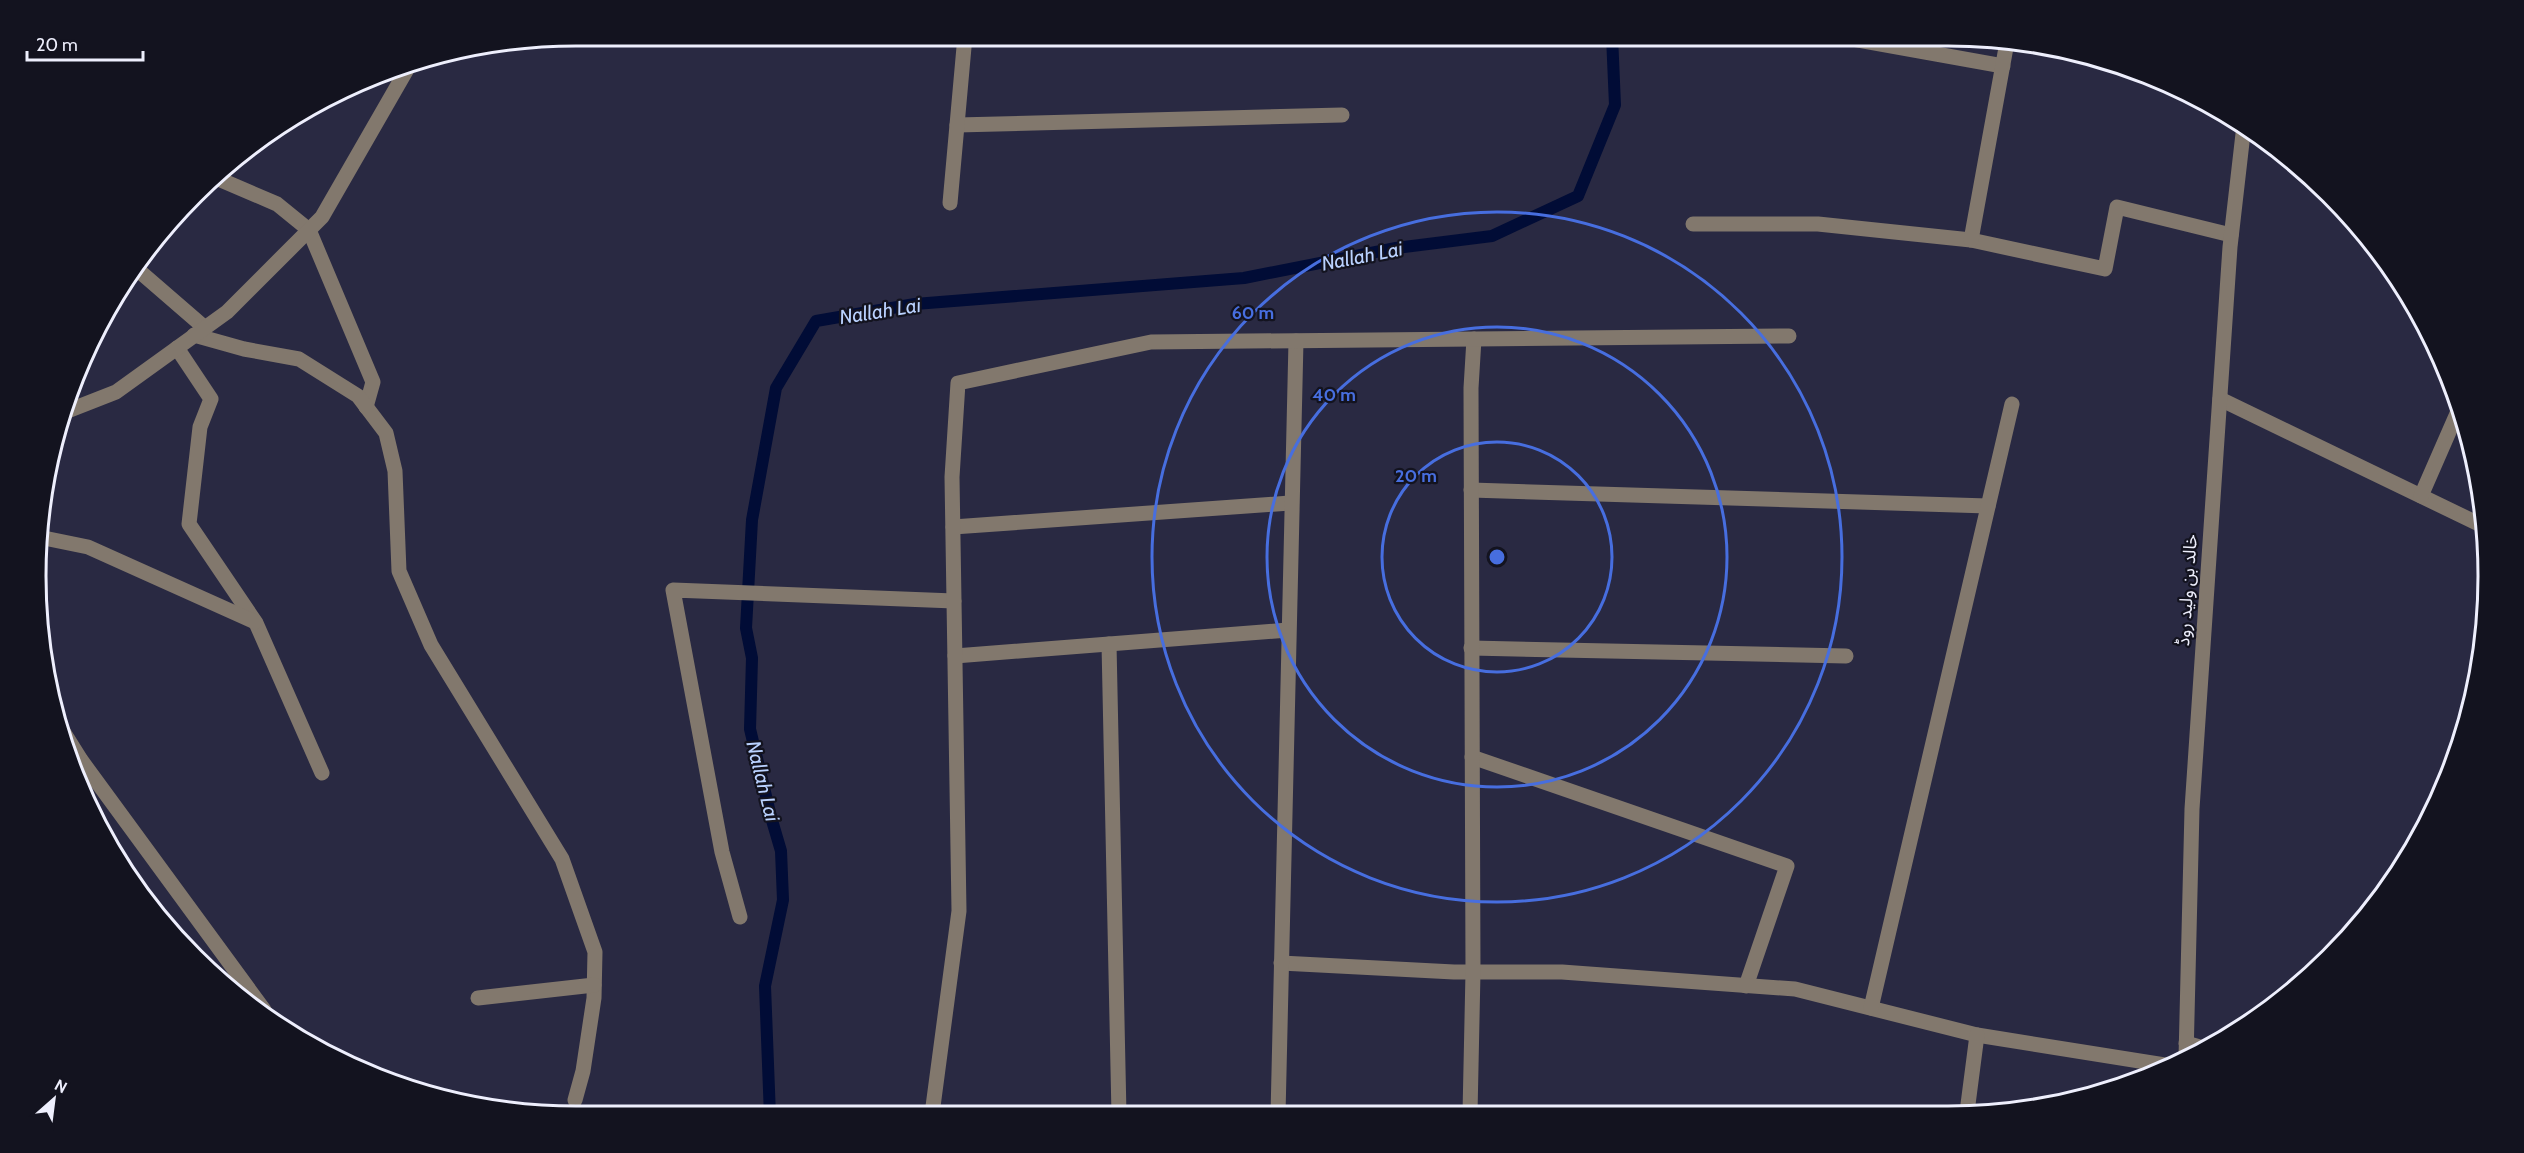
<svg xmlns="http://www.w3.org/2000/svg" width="2524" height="1153" font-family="Cabin,'Noto Sans Arabic',sans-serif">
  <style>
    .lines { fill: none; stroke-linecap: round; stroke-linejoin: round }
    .stream { stroke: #010c36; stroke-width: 12 }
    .minor { stroke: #82786d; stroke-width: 15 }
    .ring { fill: none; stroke: #476edf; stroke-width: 3 }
    .labels { text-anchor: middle; stroke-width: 4.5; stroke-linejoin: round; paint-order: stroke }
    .street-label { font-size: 18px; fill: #eeeffd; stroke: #13131f }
    .water-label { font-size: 20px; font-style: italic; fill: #bad2ff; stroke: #13131f }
    .rim { fill: none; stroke: #eeeffd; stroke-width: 3 }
    .centre { fill: #476edf; stroke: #13131f; stroke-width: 3 }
    .ring-label { font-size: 18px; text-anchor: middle; font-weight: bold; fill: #476edf; stroke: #13131f; stroke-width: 4.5; stroke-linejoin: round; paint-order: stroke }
  </style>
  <rect width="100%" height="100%" fill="#292942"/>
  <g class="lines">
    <!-- stream -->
    <polyline class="stream" points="770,1116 765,986 783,900 781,851 771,817 750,729 752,658 746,628 752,520 776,388 816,321 915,304 1244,278 1396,248 1492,236 1578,196 1615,105 1612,36"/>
    <!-- minor -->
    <g class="minor">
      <polyline points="1836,36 2003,66"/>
      <polyline points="957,125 1342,115"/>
      <polyline points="214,177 277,204 309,230 373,382 366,407"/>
      <polyline points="950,203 965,36"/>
      <polyline points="1693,224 1818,224 1971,240 2105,269 2117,207 2231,235"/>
      <polyline points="1971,240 2007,42"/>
      <polyline points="138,270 205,328"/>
      <polyline points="194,335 244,349 299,359 358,396 386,433 395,471 399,571 431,645 562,859 595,952 594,998 583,1071 575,1100"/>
      <polyline points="177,348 211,399 200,427 189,524 256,623 322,773"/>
      <polyline points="2220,399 2483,526"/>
      <polyline points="70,410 116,392 227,312 322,217 410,64"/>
      <polyline points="1471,490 1988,506"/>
      <polyline points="2421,496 2459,409"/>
      <polyline points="953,527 1290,503"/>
      <polyline points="44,538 88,547 255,622"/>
      <polyline points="1109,644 1119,1115"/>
      <polyline points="1471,648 1846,656"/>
      <polyline points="955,656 1288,630"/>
      <polyline points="59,725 81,760 264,1010"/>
      <polyline points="1472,757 1787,866 1746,986"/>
      <polyline points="740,917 722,852 673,590 954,601"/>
      <polyline points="1281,963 1454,972 1562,972 1795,989 1977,1035 2171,1066"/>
      <polyline points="478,998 594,985"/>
      <polyline points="1871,1008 2012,404"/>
      <polyline points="2186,1043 2203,1048"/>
      <polyline points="2186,1058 2192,809 2230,247 2244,125"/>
      <polyline points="1967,1112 1977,1035"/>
      <polyline points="1470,1114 1473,972 1471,388 1474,339"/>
      <polyline points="1278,1115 1296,341"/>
      <polyline points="954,1116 932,1114 959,911 952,477 958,383 1151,342 1789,336"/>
    </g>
  </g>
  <!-- distance rings -->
  <g class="ring">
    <circle cx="1497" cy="557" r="115"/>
    <circle cx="1497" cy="557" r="230"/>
    <circle cx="1497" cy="557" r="345"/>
  </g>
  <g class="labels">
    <!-- street labels -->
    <g class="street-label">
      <text transform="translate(2187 590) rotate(-86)" y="6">خالد بن ولید روڈ</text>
    </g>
    <!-- water labels -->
    <g class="water-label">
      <text transform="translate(1362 256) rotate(-11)" y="7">Nallah Lai</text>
      <text transform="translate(880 311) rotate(-9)" y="7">Nallah Lai</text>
      <text transform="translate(763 781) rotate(76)" y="7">Nallah Lai</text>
    </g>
  </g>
  <!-- crop -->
  <path d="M0 0H2524V1153H0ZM576 46H1948A530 530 0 0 1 2478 576V576A530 530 0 0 1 1948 1106H576A530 530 0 0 1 46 576V576A530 530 0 0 1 576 46Z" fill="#13131f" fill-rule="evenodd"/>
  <path class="rim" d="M576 46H1948A530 530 0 0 1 2478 576V576A530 530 0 0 1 1948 1106H576A530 530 0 0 1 46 576V576A530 530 0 0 1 576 46Z"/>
  <circle cx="1497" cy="557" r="9" class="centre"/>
  <g class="ring-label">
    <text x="1253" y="319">60 m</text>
    <text x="1334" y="401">40 m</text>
    <text x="1416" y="482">20 m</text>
  </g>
  <!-- north arrow -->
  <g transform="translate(54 1099) rotate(28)" stroke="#13131f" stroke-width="4.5" paint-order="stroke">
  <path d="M0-4.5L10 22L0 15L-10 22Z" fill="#eeeffd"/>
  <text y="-9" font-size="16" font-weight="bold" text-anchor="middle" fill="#eeeffd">N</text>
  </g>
  <!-- scale -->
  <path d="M27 51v9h116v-9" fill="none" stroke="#eeeffd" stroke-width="3"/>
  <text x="36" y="51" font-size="18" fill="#eeeffd" stroke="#13131f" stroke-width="4.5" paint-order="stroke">20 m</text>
</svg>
